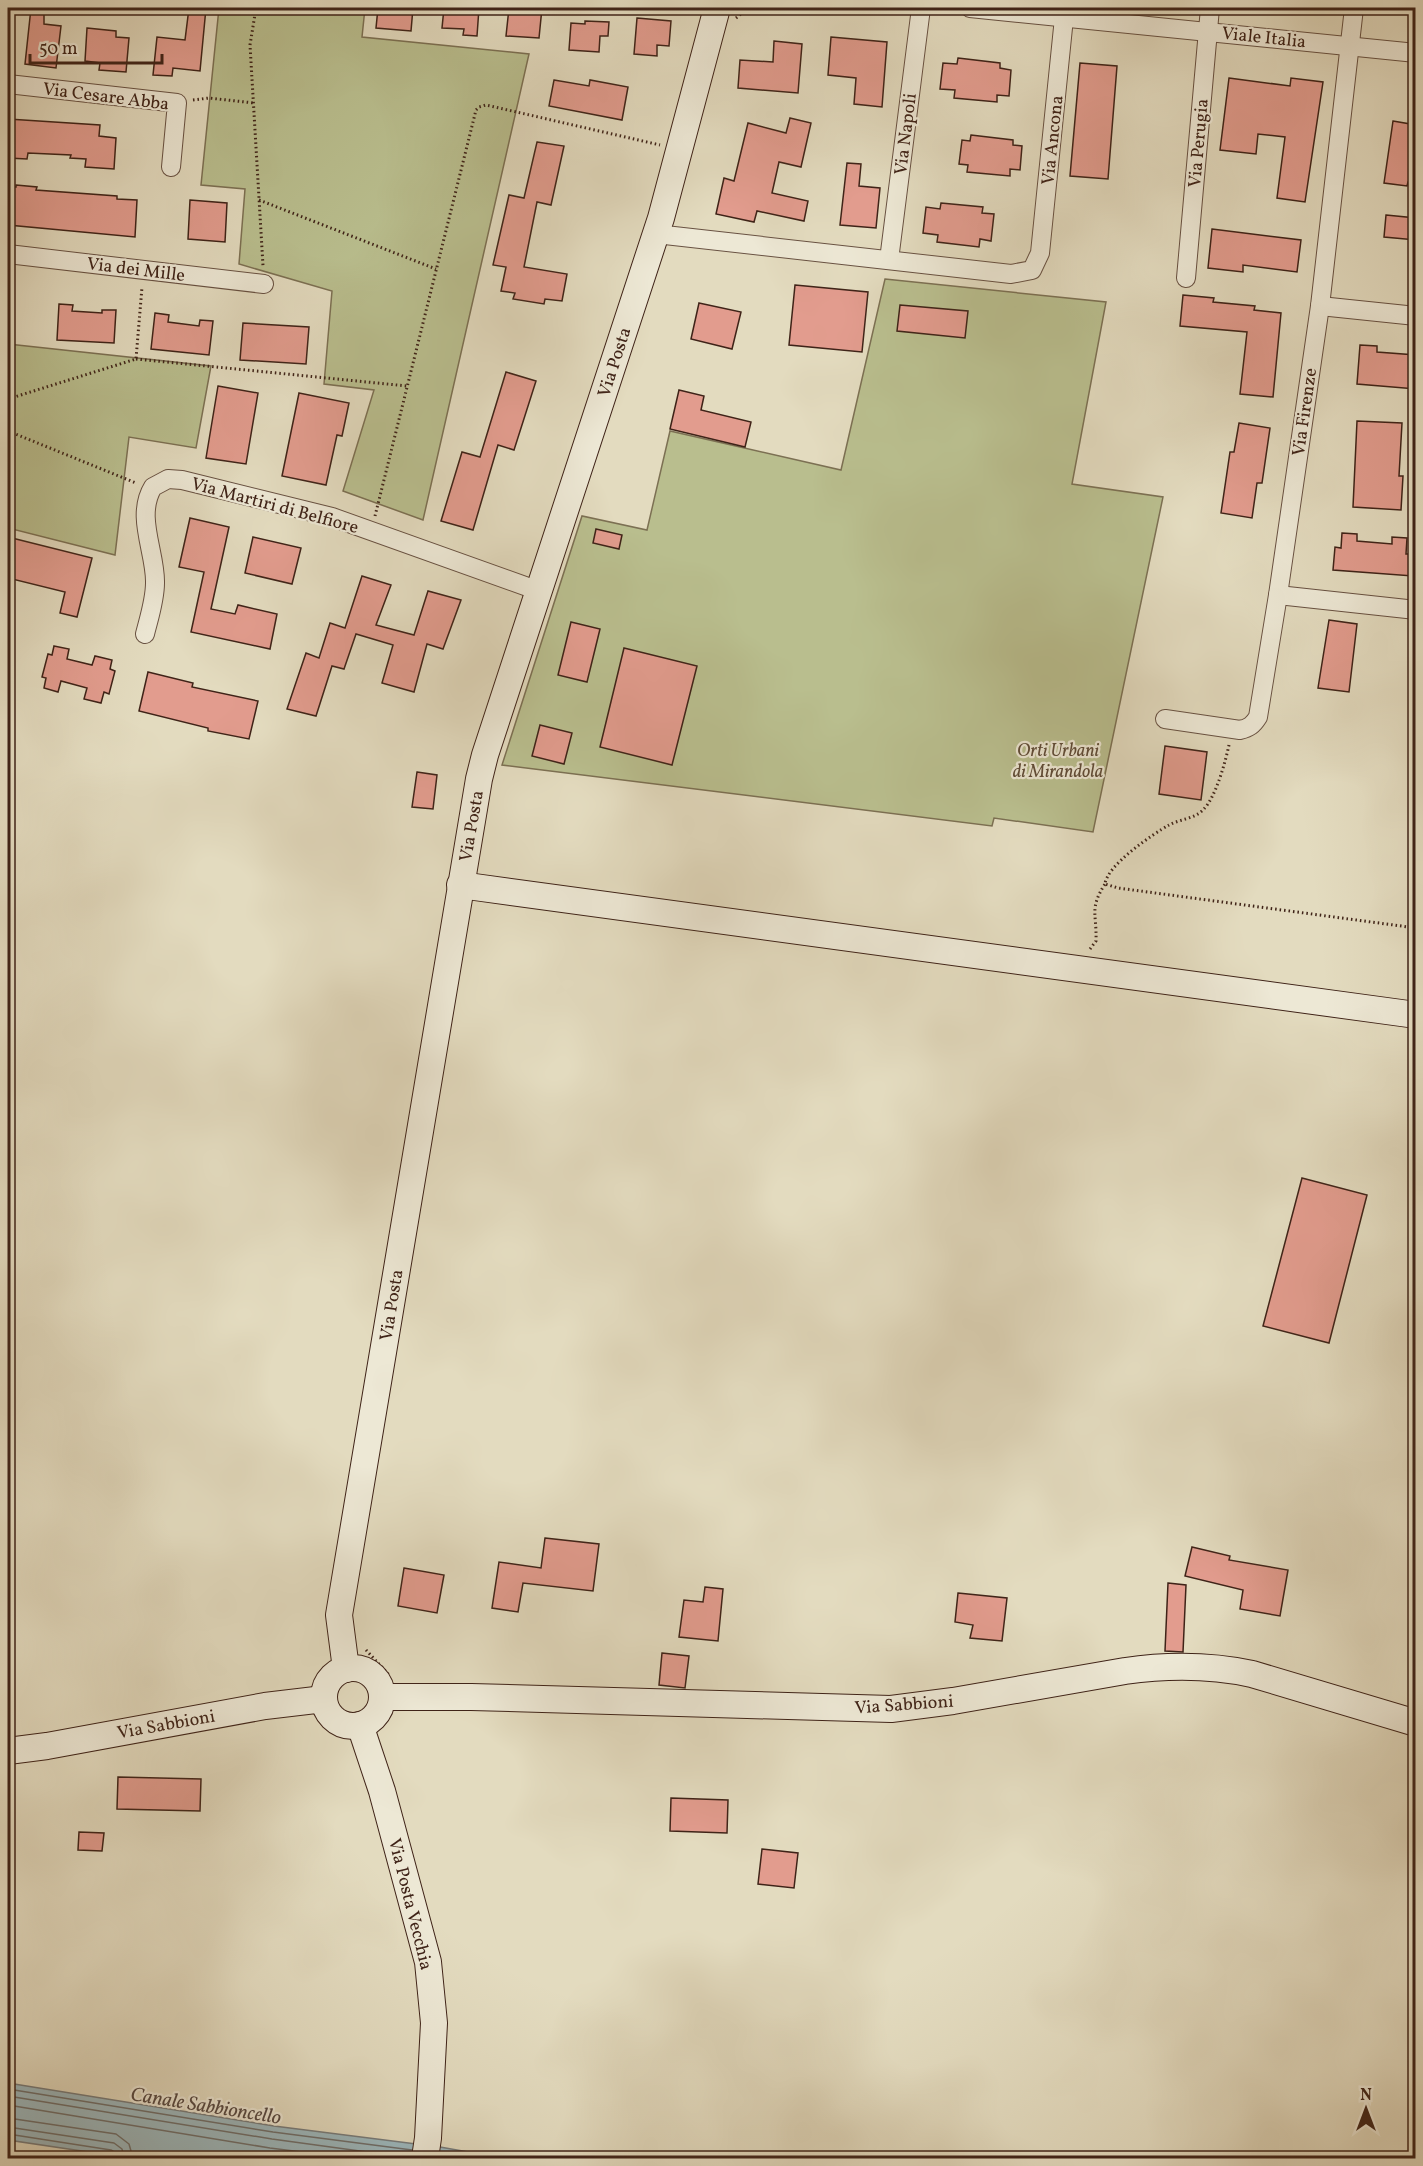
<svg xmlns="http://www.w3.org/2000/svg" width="1423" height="2166" font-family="Vollkorn,serif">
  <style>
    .green { fill: #b9be8e; stroke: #7c7053; stroke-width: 1.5 }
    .water { fill: #9cb8be; stroke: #777c7c; stroke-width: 1.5 }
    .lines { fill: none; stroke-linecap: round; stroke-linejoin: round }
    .shore { stroke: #6e6e6b; stroke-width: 1.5 }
    .building { fill: #e29c8e; stroke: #3f2318; stroke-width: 1.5 }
    .street-casing { stroke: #685142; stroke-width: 20 }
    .secondary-casing { stroke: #3f2318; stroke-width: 28 }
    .path { stroke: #3f2318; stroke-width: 3; stroke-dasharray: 1.5 3; stroke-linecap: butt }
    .street { stroke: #ede8d5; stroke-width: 18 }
    .secondary { stroke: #ede8d5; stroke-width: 26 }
    .labels { text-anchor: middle; stroke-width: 4.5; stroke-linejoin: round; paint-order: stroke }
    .street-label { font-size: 18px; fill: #3f2318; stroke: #ede8d5 }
    .park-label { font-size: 18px; font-style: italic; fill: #5e4a36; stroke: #ede8d5 }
    .water-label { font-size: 20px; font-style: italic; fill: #564842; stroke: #ede8d5 }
  </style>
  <rect width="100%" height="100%" fill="#e3dbbf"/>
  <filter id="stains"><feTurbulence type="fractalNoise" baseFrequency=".00333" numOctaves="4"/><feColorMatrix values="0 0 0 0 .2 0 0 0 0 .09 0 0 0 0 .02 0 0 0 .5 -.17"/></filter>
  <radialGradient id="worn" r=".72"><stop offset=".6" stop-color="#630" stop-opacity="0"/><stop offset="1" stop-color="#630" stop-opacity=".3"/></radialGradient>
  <!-- green -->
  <g class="green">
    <polygon points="219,8 365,8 362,37 529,54 423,520 343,491 374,390 324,384 332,291 239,264 245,189 201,185"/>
    <polygon points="885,279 1106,302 1072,484 1163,497 1093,832 994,818 992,826 502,765 582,516 647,530 670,431 841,470"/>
    <polygon points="8,344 211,366 196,448 129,437 115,555 8,528"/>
  </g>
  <!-- water -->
  <polygon class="water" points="8,2083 274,2126 440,2147 502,2158 129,2158 8,2140"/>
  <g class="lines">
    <!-- shore -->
    <g class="shore">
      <polyline points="8,2089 273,2132 412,2150"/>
      <polyline points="8,2096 272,2139 411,2158"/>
      <polyline points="8,2105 270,2148 349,2158"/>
      <polyline points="8,2118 116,2134 129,2144 133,2158"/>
      <polyline points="8,2127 114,2143 122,2149 124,2158"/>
      <polyline points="8,2134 111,2150 116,2153 117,2158"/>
    </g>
  </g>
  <!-- building -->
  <g class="building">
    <polygon points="31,8 44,8 44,24 61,26 56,68 25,64"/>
    <polygon points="189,8 206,8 200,71 173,68 172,76 153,75 157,37 185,40"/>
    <polygon points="378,8 413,8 411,31 376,28"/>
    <polygon points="444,8 479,8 477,36 463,35 464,29 442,28"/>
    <polygon points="509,8 542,8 539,38 506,36"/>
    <polygon points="637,18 671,21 669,46 657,45 657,56 634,54"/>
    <polygon points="585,21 609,22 608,36 600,36 599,52 569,50 571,23 585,24"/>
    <polygon points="87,28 116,31 116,37 129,38 126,72 99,70 100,63 85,61"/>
    <polygon points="831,37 887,42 882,107 854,104 856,78 828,75"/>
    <polygon points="774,41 802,44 798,93 738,88 740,60 773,62"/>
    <polygon points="958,58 1000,63 1000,68 1011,70 1009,96 997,95 997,102 954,98 955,90 940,89 943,63 957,64"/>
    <polygon points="1080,63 1117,66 1108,179 1070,176"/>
    <polygon points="1229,78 1290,86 1291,78 1323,82 1305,202 1277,198 1285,137 1258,134 1256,154 1220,150"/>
    <polygon points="554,80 589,86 590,80 628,87 622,120 549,106"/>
    <polygon points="790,118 811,123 801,167 779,162 772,193 808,201 804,221 757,211 754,222 716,214 724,178 734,181 748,123 786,133"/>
    <polygon points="8,119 100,125 99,136 116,138 114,169 85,167 86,159 70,158 71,155 28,153 27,159 8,158"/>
    <polygon points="1393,121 1416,125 1416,183 1408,182 1407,186 1384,183"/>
    <polygon points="971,135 1013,140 1013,145 1022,146 1020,170 1010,169 1010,176 967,172 968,165 959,164 962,140 970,141"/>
    <polygon points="537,142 564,146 551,205 537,202 524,267 567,274 562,301 545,299 544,304 513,299 515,293 501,291 506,267 493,265 509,195 524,198"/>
    <polygon points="847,163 861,164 859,186 880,188 876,228 840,225"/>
    <polygon points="16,185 37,187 36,190 117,196 117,199 137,200 135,237 8,225 8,187 16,187"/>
    <polygon points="190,200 227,203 225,242 188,239"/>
    <polygon points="941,203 983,207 982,213 994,214 991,241 980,239 979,247 937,242 938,235 923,233 926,207 940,209"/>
    <polygon points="1386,215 1416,218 1416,240 1384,237"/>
    <polygon points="1212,229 1301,240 1297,272 1243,265 1243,272 1208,268"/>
    <polygon points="795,285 868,292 862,352 789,345"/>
    <polygon points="1183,295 1214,298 1213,302 1255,306 1254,310 1281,313 1273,397 1240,394 1247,332 1180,326"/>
    <polygon points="699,303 741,312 732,349 691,339"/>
    <polygon points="59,304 73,305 72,311 102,313 102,310 116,310 114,343 57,340"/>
    <polygon points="900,305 968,311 965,338 897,331"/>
    <polygon points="155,313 169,315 168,322 199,326 200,320 213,321 209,355 151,349"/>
    <polygon points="243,323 309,327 306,364 240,360"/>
    <polygon points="1360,345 1377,346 1377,352 1416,355 1416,389 1357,384"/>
    <polygon points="506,372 536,381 514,450 498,445 473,530 441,521 462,452 480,457"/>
    <polygon points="218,386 258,393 246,464 206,458"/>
    <polygon points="679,390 704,396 701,410 751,422 745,447 670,429"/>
    <polygon points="299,393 349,403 342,436 337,435 326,485 282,476"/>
    <polygon points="1357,421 1402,423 1399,476 1403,476 1401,510 1353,507"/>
    <polygon points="1239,423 1270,428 1262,483 1257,483 1252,518 1221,513 1230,452 1234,452"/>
    <polygon points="190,518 229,527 211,609 235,614 238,605 277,614 270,649 191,632 204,572 179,567"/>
    <polygon points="596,529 622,535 619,549 593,543"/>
    <polygon points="1342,533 1357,534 1357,541 1392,544 1392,537 1407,538 1406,554 1414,554 1413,576 1333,570 1335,547 1341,548"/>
    <polygon points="8,537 92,558 77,617 60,613 65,592 8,578"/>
    <polygon points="253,537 301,548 292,584 245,573"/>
    <polygon points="362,576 391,585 376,625 414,635 428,591 461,600 443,649 427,644 414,692 382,683 393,645 356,634 344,669 332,666 316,716 287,709 306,653 319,658 330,623 345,628"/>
    <polygon points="1329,620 1357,624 1349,692 1318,688"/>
    <polygon points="571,622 600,629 587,682 558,675"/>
    <polygon points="54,646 69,649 67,659 92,665 95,656 112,660 110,669 115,671 109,694 104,692 101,703 84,699 87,688 61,681 58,692 44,688 46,678 42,677 48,654 52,655"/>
    <polygon points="624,648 697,666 672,765 600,747"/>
    <polygon points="148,672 193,683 192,687 258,701 249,739 208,731 208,728 139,711"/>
    <polygon points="540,725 572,733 564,764 532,756"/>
    <polygon points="1165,746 1207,752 1201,800 1159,794"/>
    <polygon points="417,772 437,775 433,809 412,807"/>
    <polygon points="1302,1178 1367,1195 1329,1343 1263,1326"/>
    <polygon points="545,1538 599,1544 593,1591 523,1583 518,1612 492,1608 499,1562 541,1568"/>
    <polygon points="1192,1547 1230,1556 1229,1560 1288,1570 1280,1616 1240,1609 1243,1590 1185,1576"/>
    <polygon points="404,1568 444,1575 437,1613 398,1606"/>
    <polygon points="1168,1583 1186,1585 1183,1652 1165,1651"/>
    <polygon points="705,1587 723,1589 718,1641 679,1637 684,1600 703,1602"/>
    <polygon points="958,1593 1007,1598 1002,1641 970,1638 973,1625 955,1622"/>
    <polygon points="662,1653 689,1656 685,1688 659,1685"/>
    <polygon points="118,1777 201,1779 200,1811 117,1809"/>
    <polygon points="671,1798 728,1800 727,1833 670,1831"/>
    <polygon points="79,1832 104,1833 102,1851 78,1850"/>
    <polygon points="762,1849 798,1853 794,1888 758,1884"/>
  </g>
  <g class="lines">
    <!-- street casing -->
    <g class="street-casing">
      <g id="street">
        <polyline points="970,8 1416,53"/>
        <polyline points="8,84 177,103 171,167"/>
        <polyline points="656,234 1011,274 1032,270 1040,253 1065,8"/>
        <polyline points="8,254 264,284"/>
        <polyline points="889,260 921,8"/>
        <polyline points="1186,278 1210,8"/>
        <polyline points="1320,306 1416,316"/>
        <polyline points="1278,595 1416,610"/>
        <path d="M145,634C149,618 155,600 155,583C156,553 135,516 153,487L168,479L182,480L332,517L539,591"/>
        <path d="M1165,719L1240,730C1249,728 1253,725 1258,717L1278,595L1320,306L1354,8"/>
      </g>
    </g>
    <!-- secondary casing -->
    <g class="secondary-casing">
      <g id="secondary">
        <polyline points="460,885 1416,1015"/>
        <circle cx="353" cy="1697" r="29"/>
        <polyline points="346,1669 339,1615 479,779 485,755 661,218 717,8"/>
        <path d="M382,1697H471L891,1709L953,1701L1125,1671C1167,1665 1210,1665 1252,1674L1416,1723"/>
        <polyline points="360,1725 382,1791 428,1962 434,2023 428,2138 425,2158"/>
        <polyline points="8,1751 47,1746 265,1706 324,1699"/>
      </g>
    </g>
    <!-- path -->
    <g class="path">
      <polyline points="256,8 250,45 263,266"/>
      <polyline points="736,18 743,12 755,8"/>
      <polyline points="193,100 209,98 254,103"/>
      <polyline points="259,200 436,269"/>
      <polyline points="136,359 407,386"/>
      <polyline points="8,399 136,359 142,287"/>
      <polyline points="8,431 136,483"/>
      <polyline points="375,516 476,110 479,107 486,105 660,145"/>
      <path d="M1229,745C1225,763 1216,797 1203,810C1194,819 1180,819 1169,825C1153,834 1107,865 1105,884L1118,888L1416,928"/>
      <path d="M1090,949L1096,941C1097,914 1089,909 1105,884"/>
      <polyline points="366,1650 390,1676"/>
    </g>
    <!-- street -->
    <use href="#street" class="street"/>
    <!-- secondary -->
    <use href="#secondary" class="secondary"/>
  </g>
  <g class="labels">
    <!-- street labels -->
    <g class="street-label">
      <text transform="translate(1264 37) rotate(6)" y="6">Viale Italia</text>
      <text transform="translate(106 96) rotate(7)" y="6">Via Cesare Abba</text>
      <text transform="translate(905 134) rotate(-83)" y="6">Via Napoli</text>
      <text transform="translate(1052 140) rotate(-84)" y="6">Via Ancona</text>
      <text transform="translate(1198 143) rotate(-85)" y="6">Via Perugia</text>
      <text transform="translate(136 269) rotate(7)" y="6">Via dei Mille</text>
      <text transform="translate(614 362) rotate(-72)" y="6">Via Posta</text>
      <text transform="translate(1304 412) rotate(-82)" y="6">Via Firenze</text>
      <text transform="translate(275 505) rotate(15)" y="6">Via Martiri di Belfiore</text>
      <text transform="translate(471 826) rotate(-80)" y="6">Via Posta</text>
      <text transform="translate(391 1305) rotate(-81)" y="6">Via Posta</text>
      <text transform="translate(904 1704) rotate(-4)" y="6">Via Sabbioni</text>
      <text transform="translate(166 1724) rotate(-10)" y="6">Via Sabbioni</text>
      <text transform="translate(411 1904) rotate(76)" y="6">Via Posta Vecchia</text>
    </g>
    <!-- park labels -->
    <g class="park-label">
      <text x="1058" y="756">Orti Urbani<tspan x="1058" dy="21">di Mirandola</tspan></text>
    </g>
    <!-- water labels -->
    <g class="water-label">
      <text transform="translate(206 2105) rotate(9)" y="7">Canale Sabbioncello</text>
    </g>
  </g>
  <!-- margin -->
  <rect width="1423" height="2166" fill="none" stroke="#e3dbbf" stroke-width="30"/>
  <rect x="9" y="9" width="1405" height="2148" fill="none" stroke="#3f2318" stroke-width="3"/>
  <rect x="15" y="15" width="1393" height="2136" fill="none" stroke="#3f2318" stroke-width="1.5"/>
  <!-- north arrow -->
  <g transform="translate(1366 2109)" stroke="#ede8d5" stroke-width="4.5" paint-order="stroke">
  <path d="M0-4.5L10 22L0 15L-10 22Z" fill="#3f2318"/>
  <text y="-9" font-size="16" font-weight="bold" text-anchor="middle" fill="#3f2318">N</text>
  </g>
  <!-- scale -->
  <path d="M30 54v9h132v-9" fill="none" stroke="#3f2318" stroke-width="3"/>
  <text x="39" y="54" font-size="18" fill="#3f2318" stroke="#ede8d5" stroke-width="4.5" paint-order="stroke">50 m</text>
  <rect width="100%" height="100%" filter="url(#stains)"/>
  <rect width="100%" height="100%" fill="url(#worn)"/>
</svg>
